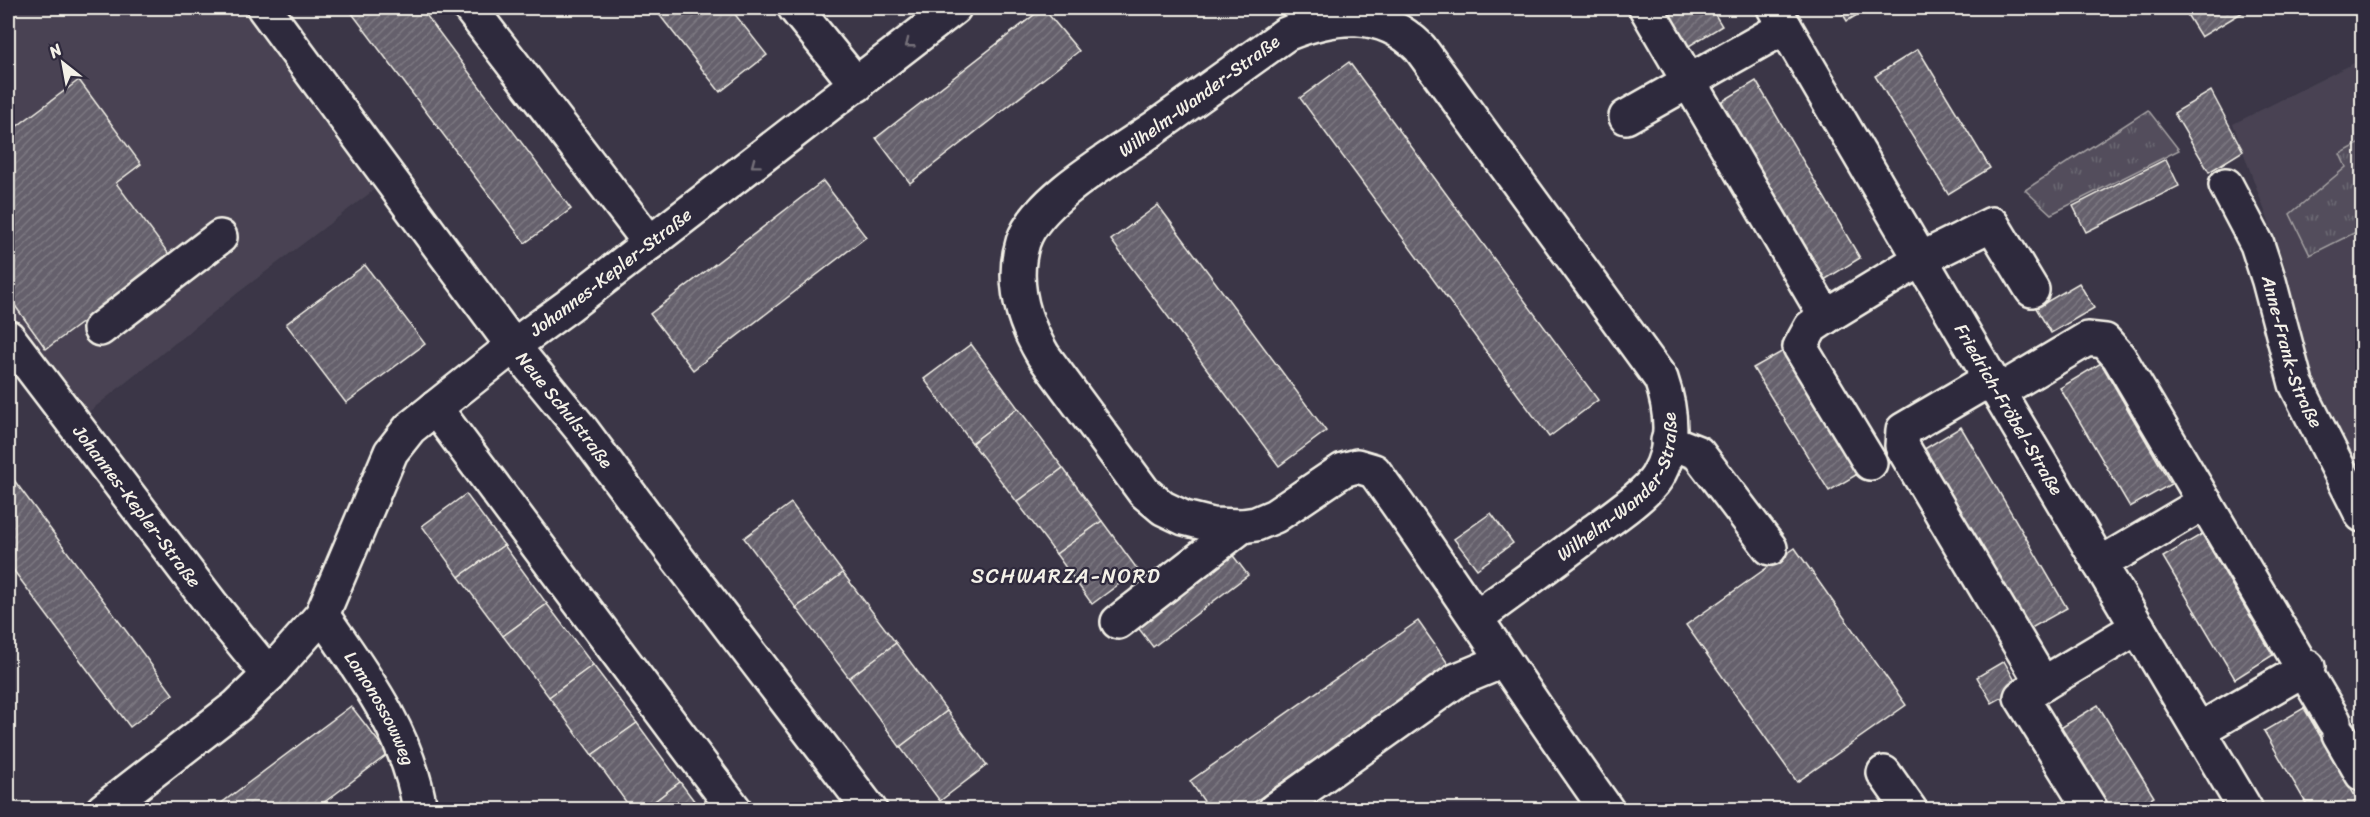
<svg xmlns="http://www.w3.org/2000/svg" width="2370" height="817" font-family="Sriracha,sans-serif">
  <style>
    .built { fill: #484352 }
    .grass { fill: url(#grass-tufts); stroke: #a4a0a2; stroke-width: 1.5 }
    .building { fill: url(#building-hatch); stroke: #f4f1e8; stroke-width: 1.5 }
    .lines { fill: none; stroke-linecap: round; stroke-linejoin: round }
    .minor-casing { stroke: #f4f1e8; stroke-width: 38 }
    .minor { stroke: #2f2a3d; stroke-width: 33 }
    .oneway { stroke: #747079 }
    .labels { text-anchor: middle; stroke-width: 4.5; stroke-linejoin: round; paint-order: stroke }
    .street-label { font-size: 18px; fill: #f4f1e8; stroke: #2f2a3d }
    .quarter-label { font-size: 21px; letter-spacing: 1.5px; fill: #f4f1e8; stroke: #2f2a3d }
  </style>
  <defs>
    <pattern id="grass-tufts" width="24" height="20" patternUnits="userSpaceOnUse" patternTransform="scale(1.5)"><rect width="24" height="20" fill="#534e5c"/><path d="M3 7l-1-3M5 7V3M7 7l1-3M15 17l-1-3M17 17v-4M19 17l1-3" fill="none" stroke="#6c6873"/></pattern>
    <pattern id="building-hatch" width="6" height="6" patternUnits="userSpaceOnUse" patternTransform="scale(1.5)"><rect width="6" height="6" fill="#65616c"/><path d="M-1 1l2-2M0 6l6-6M5 7l2-2" fill="none" stroke="#7c7881"/></pattern>
  </defs>
  <rect width="100%" height="100%" fill="#3b3647"/>
  <filter id="ink" filterUnits="userSpaceOnUse"><feTurbulence type="fractalNoise" baseFrequency=".0167" numOctaves="2"/><feDisplacementMap in="SourceGraphic" scale="12" xChannelSelector="R" yChannelSelector="G"/><feConvolveMatrix kernelMatrix="1 2 1 2 8 2 1 2 1" color-interpolation-filters="sRGB"/></filter>
  <g filter="url(#ink)">
    <!-- built -->
    <g class="built">
      <polygon points="8,8 241,8 374,190 239,292 80,419 8,323"/>
      <polygon points="2362,59 2362,490 2306,378 2289,322 2286,269 2233,124"/>
    </g>
    <!-- grass -->
    <g class="grass">
      <polygon points="2148,110 2179,150 2051,214 2025,190"/>
      <polygon points="2362,142 2362,185 2357,188 2362,200 2362,229 2310,255 2290,214 2346,167 2340,154"/>
    </g>
    <!-- building -->
    <g class="building">
      <polygon points="348,8 421,8 571,209 525,243"/>
      <polygon points="654,8 730,8 767,55 720,92"/>
      <polygon points="1043,8 1079,51 910,183 876,138"/>
      <polygon points="1659,8 1711,8 1722,26 1684,49"/>
      <polygon points="1839,8 1869,8 1847,21"/>
      <polygon points="2183,8 2247,8 2248,9 2201,37"/>
      <polygon points="1918,49 1990,168 1948,194 1875,76"/>
      <polygon points="1349,62 1598,400 1549,437 1300,98"/>
      <polygon points="79,80 141,164 116,183 171,257 46,349 8,296 8,133"/>
      <polygon points="1756,81 1860,258 1821,282 1716,105"/>
      <polygon points="2211,91 2243,151 2209,172 2174,113"/>
      <polygon points="2166,159 2179,186 2086,232 2073,206"/>
      <polygon points="823,181 866,237 693,370 650,314"/>
      <polygon points="1158,205 1326,431 1279,466 1111,240"/>
      <polygon points="365,265 425,344 346,403 286,324"/>
      <polygon points="2079,283 2094,308 2051,333 2036,308"/>
      <polygon points="971,344 1018,408 972,443 924,379"/>
      <polygon points="1785,350 1861,472 1829,491 1753,368"/>
      <polygon points="2101,363 2171,484 2130,507 2060,388"/>
      <polygon points="1018,408 1063,468 1017,502 972,443"/>
      <polygon points="1961,427 2067,608 2026,631 1921,451"/>
      <polygon points="1063,468 1102,521 1056,554 1017,502"/>
      <polygon points="8,472 173,694 130,727 8,563"/>
      <polygon points="466,494 504,545 459,577 422,526"/>
      <polygon points="791,503 843,573 796,608 744,538"/>
      <polygon points="1491,513 1513,543 1477,569 1454,539"/>
      <polygon points="1102,521 1138,570 1092,604 1056,554"/>
      <polygon points="2202,534 2273,655 2235,679 2163,557"/>
      <polygon points="504,545 547,604 503,636 459,577"/>
      <polygon points="1795,548 1906,705 1797,782 1686,625"/>
      <polygon points="1231,553 1248,575 1153,647 1136,625"/>
      <polygon points="843,573 896,643 849,678 796,608"/>
      <polygon points="547,604 593,665 549,697 503,636"/>
      <polygon points="1418,621 1449,665 1243,810 1210,810 1190,781"/>
      <polygon points="896,643 947,711 900,747 849,678"/>
      <polygon points="2004,661 2019,688 1992,703 1977,677"/>
      <polygon points="593,665 637,723 592,755 549,697"/>
      <polygon points="2098,705 2154,797 2132,810 2101,810 2054,732"/>
      <polygon points="351,706 388,754 314,810 212,810"/>
      <polygon points="2304,708 2362,808 2362,810 2310,810 2264,731"/>
      <polygon points="947,711 987,765 940,801 900,747"/>
      <polygon points="637,723 680,782 643,810 632,810 592,755"/>
      <polygon points="680,782 701,810 643,810"/>
    </g>
    <g class="lines">
      <!-- minor casing -->
      <g class="minor-casing">
        <g id="minor">
          <path id="s1" d="M264,8L513,346L582,430L678,559L870,810"/>
          <polyline points="470,8 650,243"/>
          <polyline points="795,8 857,85"/>
          <polyline points="1646,8 1826,317"/>
          <path id="s2" d="M1774,8L2017,424L2246,810"/>
          <polyline points="1626,117 1785,27"/>
          <path id="s3" d="M2226,185L2257,244L2269,281L2296,384L2362,515"/>
          <polyline points="100,329 220,237"/>
          <path id="s4" d="M8,337L212,605L269,675"/>
          <polyline points="1990,379 1903,430 1902,446 2043,684"/>
          <polyline points="1998,392 2087,339 2105,341 2119,357 2334,721"/>
          <polyline points="435,408 735,810"/>
          <polyline points="1668,441 1698,453 1770,548"/>
          <polyline points="1870,463 1800,347 1811,327 1826,317 1921,259 1992,224 2032,290"/>
          <polyline points="2100,564 2205,502"/>
          <path id="s5" d="M322,615C364,675 409,735 420,810"/>
          <path id="s6" d="M1476,618C1514,590 1553,562 1591,533C1609,520 1646,495 1657,477C1675,447 1672,411 1661,379L1420,48C1381,8 1333,15 1286,34C1244,64 1202,94 1160,124C1122,152 1038,197 1023,242C1011,281 1023,321 1043,355L1144,492L1163,508L1184,518L1212,525L1242,526L1256,524L1275,516L1343,470L1357,466L1374,471C1454,582 1527,698 1607,810"/>
          <polyline points="1118,622 1242,526"/>
          <polyline points="2199,730 2308,667"/>
          <polyline points="2339,734 2362,774"/>
          <polyline points="1884,773 1910,810"/>
          <path id="s7" d="M103,810L237,706L269,675L322,615L391,452L410,428L513,346L568,306L954,8"/>
          <polyline points="1275,810 1457,680 1503,661"/>
          <polyline points="2091,810 2021,697 2138,627"/>
        </g>
      </g>
      <!-- minor -->
      <use href="#minor" class="minor"/>
    </g>
    <!-- one-way arrows -->
    <defs><path id="oneway-chevron" d="M-2-3.5L2.5 0L-2 3.5" fill="none" stroke-width="1.6" stroke-linecap="round" stroke-linejoin="round" transform="scale(1.5)"/></defs>
    <g class="oneway">
      <use href="#oneway-chevron" transform="translate(909 44) rotate(142)"/>
      <use href="#oneway-chevron" transform="translate(755 164) rotate(143)"/>
    </g>
  </g>
  <g class="labels">
    <!-- street labels -->
    <g class="street-label">
      <text transform="translate(1199 96) rotate(-36)" y="6">Wilhelm-Wander-Straße</text>
      <text dy="6" stroke="none"><textPath href="#s7" startOffset="756">Johannes-Kepler-Straße</textPath></text>
      <text dy="6" stroke="none"><textPath href="#s3" startOffset="180">Anne-Frank-Straße</textPath></text>
      <text dy="6" stroke="none"><textPath href="#s2" startOffset="465">Friedrich-Fröbel-Straße</textPath></text>
      <text dy="6" stroke="none"><textPath href="#s1" startOffset="502">Neue Schulstraße</textPath></text>
      <text dy="6" stroke="none"><textPath href="#s6" startOffset="200">Wilhelm-Wander-Straße</textPath></text>
      <text dy="6" stroke="none"><textPath href="#s4" startOffset="213">Johannes-Kepler-Straße</textPath></text>
      <text dy="6" stroke="none"><textPath href="#s5" startOffset="110">Lomonossowweg</textPath></text>
    </g>
    <!-- quarter labels -->
    <g class="quarter-label">
      <text x="1066" y="583">SCHWARZA-NORD</text>
    </g>
  </g>
  <!-- margin -->
  <rect width="2370" height="817" fill="none" stroke="#2f2a3d" stroke-width="30"/>
  <rect x="15" y="15" width="2340" height="787" fill="none" stroke="#f4f1e8" stroke-width="2" filter="url(#ink)"/>
  <!-- north arrow -->
  <g transform="translate(63 63) rotate(329)" stroke="#2f2a3d" stroke-width="4.5" paint-order="stroke">
  <path d="M0-4.5L10 22L0 15L-10 22Z" fill="#f4f1e8"/>
  <text y="-9" font-size="16" font-weight="bold" text-anchor="middle" fill="#f4f1e8">N</text>
  </g>
</svg>
